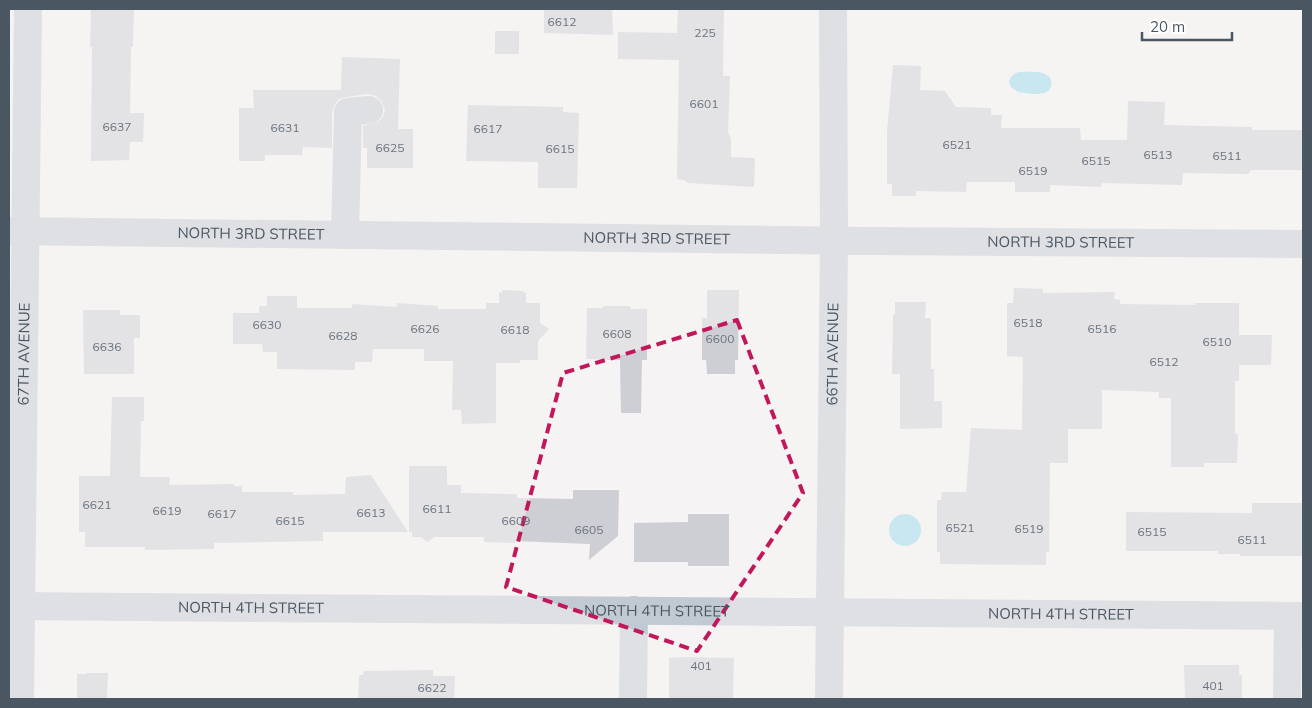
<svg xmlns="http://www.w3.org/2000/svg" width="1312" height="708" font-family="Mulish,sans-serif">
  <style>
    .water { fill: #90daee }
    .building { fill: #cdcfd5 }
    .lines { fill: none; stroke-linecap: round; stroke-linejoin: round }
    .minor { stroke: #c1cad2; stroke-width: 28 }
    .marked { fill: none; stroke: #c2185b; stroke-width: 4; stroke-dasharray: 10 6; stroke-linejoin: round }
    .labels { text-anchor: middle; stroke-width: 4; stroke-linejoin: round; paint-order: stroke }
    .number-label { font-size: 12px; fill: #6b747e }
    .street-label { font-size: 15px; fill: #4a5661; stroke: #fff }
  </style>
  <rect width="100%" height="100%" fill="#f5f3f3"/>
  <!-- water -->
  <g class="water">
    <path d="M1019,72C1029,72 1055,69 1051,86C1050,89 1049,91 1046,92C1039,96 1026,93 1018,92L1011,87L1009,82C1011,76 1013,74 1019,72Z"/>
    <circle cx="905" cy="530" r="16"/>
  </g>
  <!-- building -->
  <g class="building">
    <polygon points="91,9 134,9 133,47 131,47 130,113 144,113 143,142 130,142 129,160 91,161 92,47 90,47"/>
    <polygon points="544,9 612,9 613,35 544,33"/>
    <polygon points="678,9 724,9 723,76 730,76 728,132 731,139 731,157 755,158 754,187 688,183 684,180 677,179 679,60 618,59 618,32 677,33"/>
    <rect x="495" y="31" width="24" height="23"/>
    <polygon points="342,57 400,59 398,129 413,129 413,168 367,168 367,148 363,148 363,126 378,122 383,117 385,109 381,101 376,96 368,94 346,97 339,99 335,104 332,112 332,148 303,147 302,155 265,155 265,161 239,161 239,108 254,108 253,90 341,90"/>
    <polygon points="893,65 921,66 920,90 945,91 956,107 991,108 991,115 1002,115 1001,128 1080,128 1081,140 1127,140 1128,101 1165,102 1164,125 1252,127 1252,130 1303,130 1303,170 1251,170 1248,174 1183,173 1182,185 1102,183 1101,187 1050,185 1050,192 1015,192 1015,182 967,182 966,192 916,191 916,196 892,196 892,184 887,184 887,131"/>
    <polygon points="468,105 563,107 563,112 579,113 577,188 538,188 538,162 466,161"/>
    <polygon points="1014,288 1043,289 1043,293 1115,292 1114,299 1120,300 1120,304 1195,305 1195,303 1239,303 1239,335 1272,335 1271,365 1239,365 1239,381 1235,381 1235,434 1238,434 1237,463 1204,463 1204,467 1171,467 1171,398 1159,398 1159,392 1102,390 1102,429 1068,429 1068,463 1050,463 1049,552 1046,552 1046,565 940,564 940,552 937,552 937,500 941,500 942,492 966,492 971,428 1022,430 1023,357 1007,356 1007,303 1013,303"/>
    <polygon points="502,290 523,291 523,292 526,293 526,303 540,303 540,323 549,329 538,341 538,360 520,360 520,363 496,363 496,423 462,424 461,410 452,410 453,361 424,361 424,349 373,349 372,362 355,362 355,370 277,369 277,352 263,352 262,344 233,344 233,313 259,313 259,306 267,306 267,296 297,296 297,308 352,308 352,304 397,307 397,303 438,306 438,309 486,309 486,303 499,303 499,292 502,293"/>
    <polygon points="707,290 739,290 738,360 735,360 735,374 707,374 706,360 702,360 702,318 707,318"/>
    <polygon points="895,302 926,302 925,318 931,318 931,369 934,369 934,401 942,401 942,428 900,429 900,374 892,374 893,314 895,314"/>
    <polygon points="603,306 630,306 631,309 647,309 647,360 642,360 641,413 621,413 620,360 586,359 587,308 603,308"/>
    <polygon points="83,310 120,310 120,315 140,315 140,338 134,338 134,374 84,374"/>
    <polygon points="112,397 144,397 144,421 141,421 140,477 170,477 169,485 234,484 234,486 242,486 242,492 293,492 293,495 345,494 346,477 371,475 408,532 323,532 323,541 214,543 214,549 145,550 145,547 85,547 85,532 79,532 79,476 110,476"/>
    <polygon points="409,466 447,466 447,485 461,485 461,493 517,494 517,498 573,499 573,490 619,490 618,536 589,560 590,544 515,541 515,543 484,542 484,537 435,537 427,542 421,537 412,537 412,532 409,532"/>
    <polygon points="1252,503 1303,503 1303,556 1240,556 1240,554 1218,554 1218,551 1126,551 1126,512 1252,513"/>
    <polygon points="688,514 729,514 729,566 688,566 688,562 634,562 634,523 688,522"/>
    <polygon points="682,657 734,658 733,699 669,699 669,658"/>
    <polygon points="1184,665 1239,665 1239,675 1242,675 1242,699 1185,699"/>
    <polygon points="433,670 433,676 455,676 454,699 358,699 359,675 363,675 364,671"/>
    <polygon points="86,673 108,673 107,699 77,699 77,674 86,674"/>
  </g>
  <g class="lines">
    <!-- minor -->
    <g class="minor">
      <path id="s1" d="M9,231L866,241L1303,244"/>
      <polyline points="345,235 348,112 369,110"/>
      <path id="s2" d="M9,606L1303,616"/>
      <path id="s3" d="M20,699L28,9"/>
      <polyline points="633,699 634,610"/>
      <path id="s4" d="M829,699L834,241L833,9"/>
      <polyline points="1287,699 1288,617"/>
    </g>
  </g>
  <!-- marked area -->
  <path d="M0 0H1312V708H0ZM737,320L803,493L697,651L506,587L563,373Z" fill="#f5f3f3" fill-opacity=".55" fill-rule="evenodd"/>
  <path class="marked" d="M737,320L803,493L697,651L506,587L563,373Z"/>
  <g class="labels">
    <!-- number labels -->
    <g class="number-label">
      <text x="562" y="26">6612</text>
      <text x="705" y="37">225</text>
      <text x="704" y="108">6601</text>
      <text x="117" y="131">6637</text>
      <text x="285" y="132">6631</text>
      <text x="488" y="133">6617</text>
      <text x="957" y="149">6521</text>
      <text x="390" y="152">6625</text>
      <text x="560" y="153">6615</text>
      <text x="1158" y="159">6513</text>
      <text x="1227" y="160">6511</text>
      <text x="1096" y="165">6515</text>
      <text x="1033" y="175">6519</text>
      <text x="1028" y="327">6518</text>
      <text x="267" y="329">6630</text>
      <text x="425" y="333">6626</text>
      <text x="1102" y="333">6516</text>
      <text x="515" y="334">6618</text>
      <text x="617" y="338">6608</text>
      <text x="343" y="340">6628</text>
      <text x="720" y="343">6600</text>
      <text x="1217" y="346">6510</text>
      <text x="107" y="351">6636</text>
      <text x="1164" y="366">6512</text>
      <text x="97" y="509">6621</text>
      <text x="437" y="513">6611</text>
      <text x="167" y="515">6619</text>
      <text x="371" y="517">6613</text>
      <text x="222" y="518">6617</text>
      <text x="290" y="525">6615</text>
      <text x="516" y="525">6609</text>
      <text x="960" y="532">6521</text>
      <text x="1029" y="533">6519</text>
      <text x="589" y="534">6605</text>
      <text x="1152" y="536">6515</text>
      <text x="1252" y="544">6511</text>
      <text x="701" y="670">401</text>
      <text x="1213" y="690">401</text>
      <text x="432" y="692">6622</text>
    </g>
    <!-- street labels -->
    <g class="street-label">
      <text dy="5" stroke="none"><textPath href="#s1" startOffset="242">NORTH 3RD STREET</textPath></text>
      <text dy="5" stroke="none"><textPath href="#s1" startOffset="648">NORTH 3RD STREET</textPath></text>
      <text dy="5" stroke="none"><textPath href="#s1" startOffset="1052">NORTH 3RD STREET</textPath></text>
      <text dy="5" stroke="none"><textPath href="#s3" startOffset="345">67TH AVENUE</textPath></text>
      <text dy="5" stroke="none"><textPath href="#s4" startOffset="345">66TH AVENUE</textPath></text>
      <text dy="5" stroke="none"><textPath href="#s2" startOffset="242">NORTH 4TH STREET</textPath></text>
      <text dy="5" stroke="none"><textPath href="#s2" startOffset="648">NORTH 4TH STREET</textPath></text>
      <text dy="5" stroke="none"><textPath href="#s2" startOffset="1052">NORTH 4TH STREET</textPath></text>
    </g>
  </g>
  <!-- border -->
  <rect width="1312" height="708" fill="none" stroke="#4a5661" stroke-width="20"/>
  <!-- scale -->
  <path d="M1142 32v8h90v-8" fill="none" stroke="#4a5661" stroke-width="2.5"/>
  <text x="1150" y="32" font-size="15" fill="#4a5661" stroke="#ffffff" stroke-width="4" paint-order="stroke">20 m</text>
</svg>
